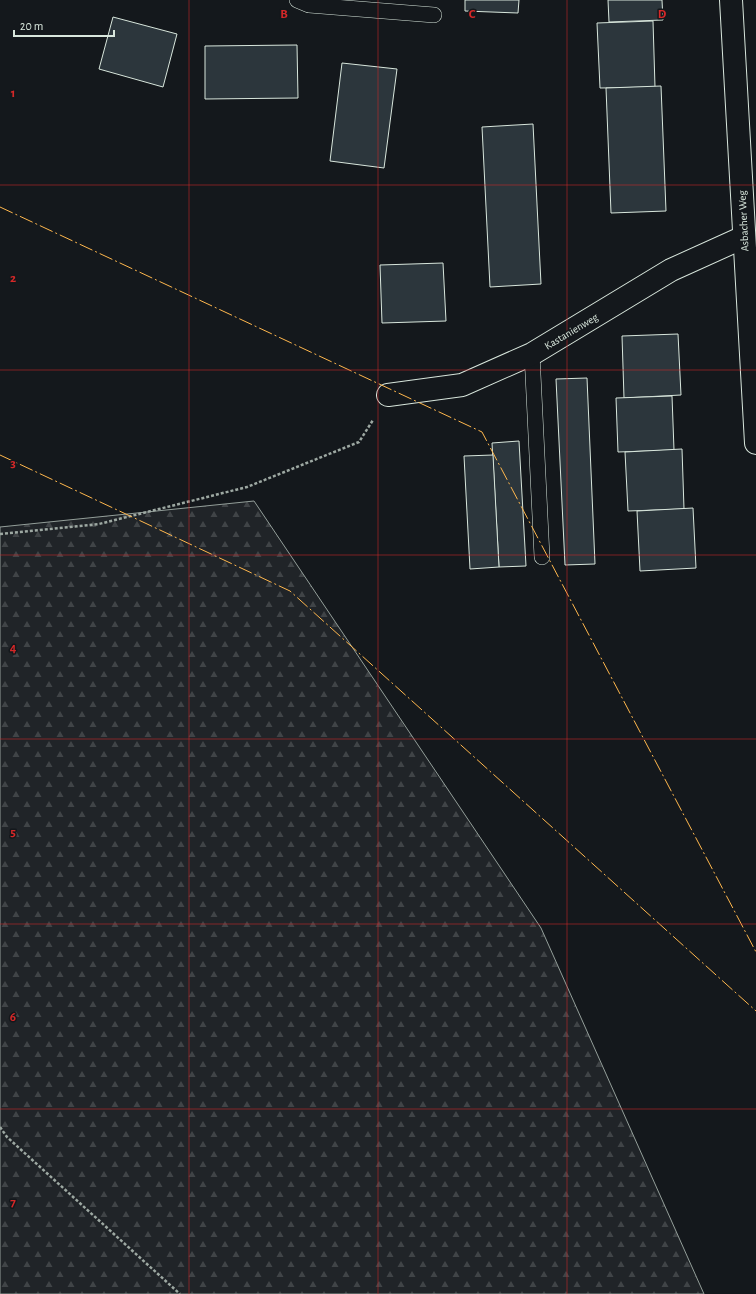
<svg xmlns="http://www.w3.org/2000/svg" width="756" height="1294" font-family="'Alegreya Sans',sans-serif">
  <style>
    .forest { fill: url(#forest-firs); stroke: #939e99 }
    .building { fill: #2c363c; stroke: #d8e6dc }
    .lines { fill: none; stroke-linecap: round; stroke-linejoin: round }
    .service-casing { stroke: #d8e6dc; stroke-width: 16 }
    .minor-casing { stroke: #d8e6dc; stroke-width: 24 }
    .path { stroke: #9da8a2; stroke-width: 2.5; stroke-dasharray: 3 2; stroke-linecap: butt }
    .service { stroke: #14181c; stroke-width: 15 }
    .minor { stroke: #14181c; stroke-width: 22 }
    .power { stroke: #ffb74d; stroke-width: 1; stroke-dasharray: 14 3 2 3; stroke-linecap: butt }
    .grid { fill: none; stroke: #d62828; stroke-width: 1; stroke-opacity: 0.55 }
    .labels { text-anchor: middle; stroke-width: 3; stroke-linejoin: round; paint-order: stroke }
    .street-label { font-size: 11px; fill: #d8e6dc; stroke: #14181c }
    .grid-label { font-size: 13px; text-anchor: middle; font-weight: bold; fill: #d62828; stroke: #14181c; stroke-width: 3; stroke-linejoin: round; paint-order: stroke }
  </style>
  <defs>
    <pattern id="forest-firs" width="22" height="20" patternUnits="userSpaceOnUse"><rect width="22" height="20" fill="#202428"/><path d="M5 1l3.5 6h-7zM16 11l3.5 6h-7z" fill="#404447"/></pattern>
  </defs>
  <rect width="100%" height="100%" fill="#14181c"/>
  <!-- forest -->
  <polygon class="forest" points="254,501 541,928 704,1294 0,1294 0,527"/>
  <!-- building -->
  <g class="building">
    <polygon points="465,0 519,0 518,13 465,11"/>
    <polygon points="608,0 662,0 663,20 609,22"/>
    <polygon points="113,17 177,34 163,87 99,69"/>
    <polygon points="653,21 655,87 600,88 597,23"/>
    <polygon points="297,45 298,98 205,99 205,46"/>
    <polygon points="342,63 397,69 384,168 330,161"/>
    <polygon points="661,86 666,211 611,213 606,88"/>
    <polygon points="533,124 541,284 490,287 482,127"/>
    <polygon points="443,263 446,321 382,323 380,265"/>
    <polygon points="678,334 681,395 624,398 622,336"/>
    <polygon points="587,378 595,564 565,565 556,379"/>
    <polygon points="672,396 674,450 618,452 616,398"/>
    <polygon points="519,441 526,566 499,567 492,443"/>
    <polygon points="682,449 684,509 628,511 625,452"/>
    <polygon points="493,455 499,567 470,569 464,456"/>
    <polygon points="693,508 696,568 640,571 637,511"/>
  </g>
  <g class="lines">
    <!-- service casing -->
    <g class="service-casing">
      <g id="service">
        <polyline points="297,0 309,5 434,15"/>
        <polyline points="532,354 542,557"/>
      </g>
    </g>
    <!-- minor casing -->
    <g class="minor-casing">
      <g id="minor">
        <polyline points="731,0 756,443"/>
        <polyline points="388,395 462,385 532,354 671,270 744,237"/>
      </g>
    </g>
    <!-- path -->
    <g class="path">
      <polyline points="0,534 99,524 247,487 359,442 373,420"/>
      <polyline points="0,1127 7,1137 180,1294"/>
    </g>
    <!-- service -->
    <use href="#service" class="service"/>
    <!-- minor -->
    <use href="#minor" class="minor"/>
    <!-- power -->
    <g class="power">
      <polyline points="0,207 482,432 756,952"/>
      <polyline points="0,455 290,591 756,1011"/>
    </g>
  </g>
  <!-- grid -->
  <path class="grid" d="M189,0V1294M378,0V1294M567,0V1294M0,185H756M0,370H756M0,555H756M0,739H756M0,924H756M0,1109H756"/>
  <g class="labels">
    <!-- street labels -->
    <g class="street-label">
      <text transform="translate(743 221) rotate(-93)" y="4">Asbacher Weg</text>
      <text transform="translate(571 331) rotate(-31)" y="4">Kastanienweg</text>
    </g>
  </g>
  <g class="grid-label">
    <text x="284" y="18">B</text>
    <text x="472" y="18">C</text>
    <text x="662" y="18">D</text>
    <text x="13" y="97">1</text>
    <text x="13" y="282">2</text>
    <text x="13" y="467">3</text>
    <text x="13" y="652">4</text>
    <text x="13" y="836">5</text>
    <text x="13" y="1021">6</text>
    <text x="13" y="1206">7</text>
  </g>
  <!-- scale -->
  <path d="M14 30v6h100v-6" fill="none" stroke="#d8e6dc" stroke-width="2"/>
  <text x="20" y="30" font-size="12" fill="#d8e6dc" stroke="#14181c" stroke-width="3" paint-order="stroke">20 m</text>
</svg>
